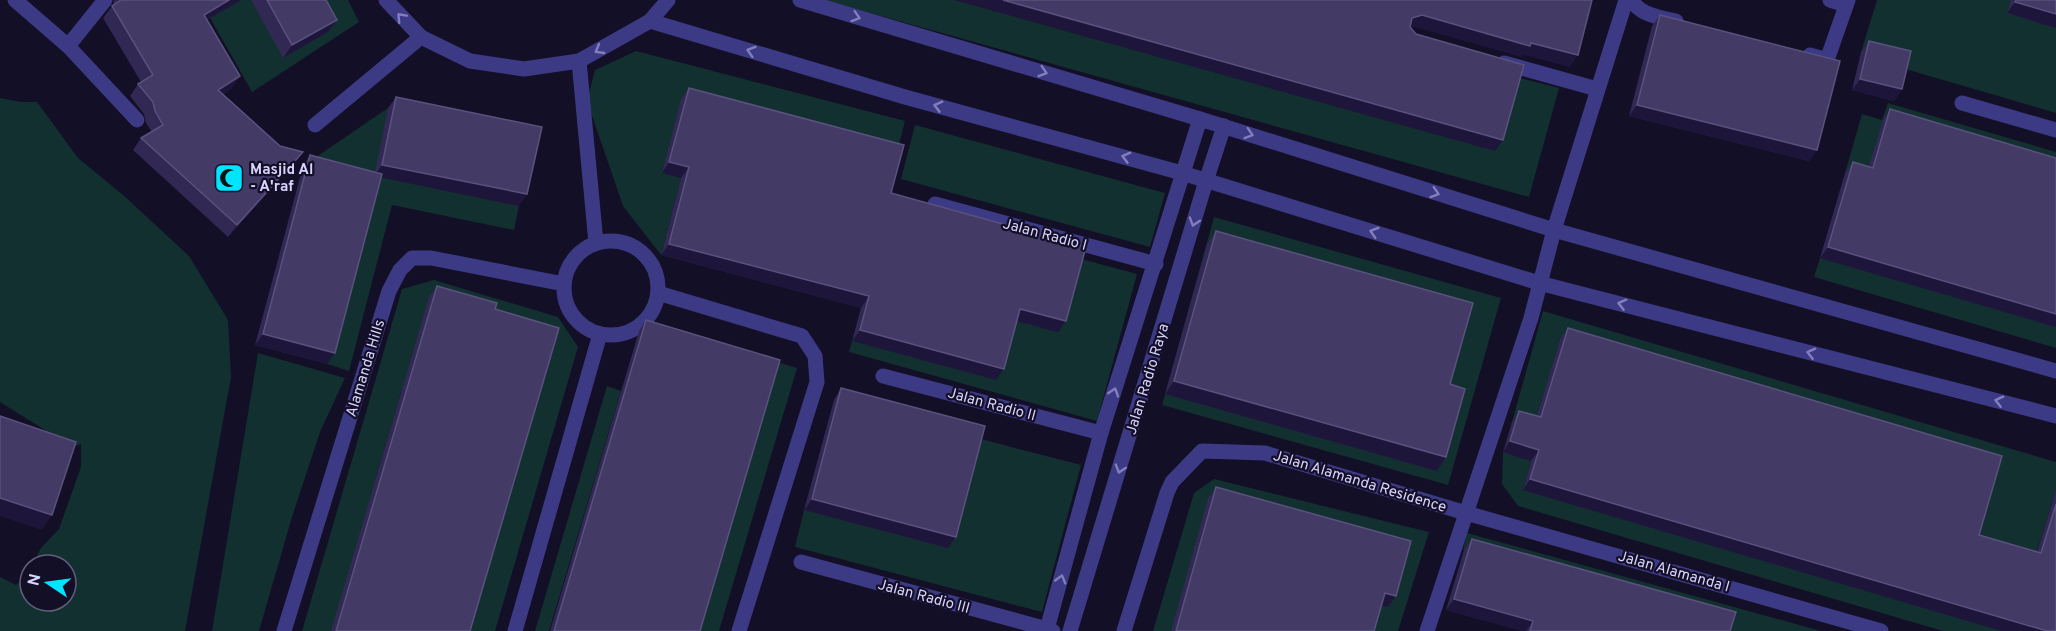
<svg xmlns="http://www.w3.org/2000/svg" width="2056" height="631" font-family="Overpass,sans-serif">
  <style>
    .green { fill: #12302f }
    .lines { fill: none; stroke-linecap: round; stroke-linejoin: round }
    .street { stroke: #3d3a85; stroke-width: 15 }
    .wall { fill: #312854 }
    .shaded-wall { fill: #1d163a }
    .building { fill: #433a66; stroke: #5a527e; stroke-width: 1.5 }
    .oneway { stroke: #837fbc }
    .labels { text-anchor: middle; stroke-width: 4.5; stroke-linejoin: round; paint-order: stroke }
    .poi-label { font-size: 15px; font-weight: bold; fill: #d9d4ff; stroke: #130f26; text-anchor: start }
    .street-label { font-size: 15px; fill: #d9d4ff; stroke: #130f26 }
  </style>
  <rect width="100%" height="100%" fill="#130f26"/>
  <!-- green -->
  <g class="green">
    <polygon points="200,0 230,6 241,0 348,0 359,22 252,92"/>
    <polygon points="824,0 954,0 1516,77 1559,88 1529,197"/>
    <polygon points="1877,0 2011,0 2056,28 2056,113 1902,68 1861,52"/>
    <polygon points="636,51 905,121 896,156 662,172 681,178 661,255 623,206 587,101 595,70"/>
    <polygon points="0,98 21,102 37,102 78,158 123,195 189,256 228,320 231,377 185,631 0,631 0,577 16,585 26,577 30,570 30,601 66,601 66,565 32,565 41,548 59,529 81,467 81,444 72,447 0,402"/>
    <polygon points="1888,103 2056,152 2056,171 1865,179 1845,173 1862,114 1882,120"/>
    <polygon points="388,108 431,187 519,206 514,230 392,205 349,371 327,364 374,185 303,166"/>
    <polygon points="915,125 1165,193 1150,247 901,179"/>
    <polygon points="1214,217 1501,298 1448,485 1162,405"/>
    <polygon points="1078,258 1137,274 1097,421 849,352 852,341 1013,320 1058,332"/>
    <polygon points="1820,258 2056,327 2056,348 1814,277"/>
    <polygon points="434,280 558,317 578,347 495,631 466,631 401,392 332,631 302,631 402,289"/>
    <polygon points="1543,311 2056,462 2056,490 2033,564 1560,339 1537,418 1512,422"/>
    <polygon points="708,341 797,368 719,631 696,631"/>
    <polygon points="258,353 345,378 320,432 292,517 259,631 212,631"/>
    <polygon points="607,386 621,391 549,631 535,631"/>
    <polygon points="977,438 1081,465 1042,612 795,547 804,510"/>
    <polygon points="1503,452 1531,461 1523,490 2002,631 1943,631 1518,506 1502,484"/>
    <polygon points="1214,479 1429,532 1398,631 1369,631 1377,604 1388,607 1403,552 1171,631 1153,631 1194,493"/>
    <polygon points="1467,533 1821,631 1726,631 1636,598 1463,550"/>
  </g>
  <g class="lines">
    <!-- street -->
    <g class="street">
      <polyline points="15,0 68,46 105,0"/>
      <polyline points="386,0 421,37 470,61 524,69 579,61 650,21 668,0"/>
      <polyline points="800,0 1200,119 1554,230 2056,371"/>
      <path d="M1632,0C1639,15 1662,18 1676,21"/>
      <polyline points="1830,0 1846,5"/>
      <polyline points="650,21 905,97 1182,173 1539,283 2056,416"/>
      <polyline points="68,46 137,120"/>
      <polyline points="1810,55 1827,60 1848,0"/>
      <polyline points="579,61 596,243"/>
      <polyline points="1504,63 1597,89"/>
      <polyline points="1962,103 2056,130"/>
      <polyline points="315,125 421,37"/>
      <polyline points="935,204 1156,264"/>
      <circle cx="611" cy="288" r="47"/>
      <polyline points="658,293 802,336 815,356 817,382 739,631"/>
      <polyline points="883,376 1101,433"/>
      <polyline points="801,562 1047,629"/>
      <polyline points="284,631 389,291 400,270 412,258 431,258 564,284"/>
      <polyline points="515,631 600,334"/>
      <polyline points="1053,631 1047,629 1101,433 1200,119"/>
      <polyline points="1070,631 1206,181 1224,126"/>
      <polyline points="1124,631 1167,493 1172,482 1202,451 1265,453 1466,513 1881,631"/>
      <polyline points="1427,631 1531,318 1554,230 1626,0"/>
    </g>
  </g>
  <!-- wall -->
  <g class="wall">
    <polygon points="114,0 241,0 207,20 232,88 223,94 280,146 303,152 294,164 228,237 133,150 141,138 152,132 146,123 144,114 130,96 138,84 141,82 103,18 113,5"/>
    <polygon points="251,0 326,0 337,20 328,32 283,58"/>
    <polygon points="2011,0 2056,0 2056,28 2007,13"/>
    <polygon points="1660,15 1817,150 1809,161 1629,116 1652,26"/>
    <polygon points="1869,41 1902,89 1894,101 1852,90 1861,52"/>
    <polygon points="689,88 891,193 1058,332 1017,321 996,380 852,341 861,308 661,255 681,178 662,173 681,99"/>
    <polygon points="396,97 519,206 381,177 327,364 255,345 303,166 310,155 375,172 388,108"/>
    <polygon points="1890,109 2056,158 2056,327 1820,258 1845,173 1853,162 1869,166 1883,120"/>
    <polygon points="1216,231 1450,384 1446,457 1437,471 1165,394 1207,244"/>
    <polygon points="437,286 495,309 470,631 331,631 429,297"/>
    <polygon points="646,320 700,631 550,631 639,331"/>
    <polygon points="1568,328 1979,535 2037,552 2056,490 2056,631 2002,631 1523,490 1531,461 1503,452 1512,422 1519,411 1537,416 1560,339"/>
    <polygon points="841,388 956,537 948,548 804,510 834,400"/>
    <polygon points="1216,487 1396,596 1388,607 1381,605 1374,631 1171,631 1208,498"/>
    <polygon points="1472,539 1730,631 1523,631 1446,610 1464,550"/>
  </g>
  <!-- shaded-wall -->
  <g class="shaded-wall">
    <polygon points="229,0 241,0 195,27 204,15"/>
    <polygon points="954,0 1003,0 1503,140 1495,151"/>
    <polygon points="2015,2 2056,14 2056,28 2007,13"/>
    <polygon points="1422,15 1531,43 1578,55 1570,67 1524,55 1522,57 1414,27 1404,29 1412,18"/>
    <polygon points="337,20 328,32 283,58 292,45"/>
    <polygon points="240,76 232,88 210,102 218,90"/>
    <polygon points="1860,79 1902,89 1894,101 1852,90"/>
    <polygon points="1637,105 1817,150 1809,161 1629,116"/>
    <polygon points="303,152 294,164 228,237 237,225"/>
    <polygon points="669,162 689,167 681,178 662,173"/>
    <polygon points="382,165 527,194 519,206 374,176"/>
    <polygon points="669,244 869,296 861,308 661,255"/>
    <polygon points="1828,247 2056,314 2056,327 1820,258"/>
    <polygon points="1020,309 1066,321 1058,332 1013,320"/>
    <polygon points="860,330 1004,369 996,380 852,341"/>
    <polygon points="263,334 335,353 327,364 255,345"/>
    <polygon points="1174,381 1446,457 1437,471 1165,394"/>
    <polygon points="1510,441 1539,450 1531,461 1503,452"/>
    <polygon points="1530,479 2047,631 2002,631 1523,490"/>
    <polygon points="0,498 52,515 42,530 0,516"/>
    <polygon points="812,499 956,537 948,548 804,510"/>
    <polygon points="1385,593 1396,596 1388,607 1377,604"/>
    <polygon points="1454,599 1533,621 1526,631 1523,631 1446,610"/>
  </g>
  <!-- building -->
  <g class="building">
    <polygon points="121,0 229,0 204,15 240,76 218,90 280,146 303,152 237,225 141,138 163,125 155,111 153,102 138,84 153,75 112,6"/>
    <polygon points="267,0 326,0 337,20 292,45"/>
    <polygon points="1003,0 1592,0 1578,55 1531,43 1530,46 1422,15 1412,18 1410,27 1416,34 1524,65 1503,140"/>
    <polygon points="2016,0 2056,0 2056,14 2015,2"/>
    <polygon points="1660,15 1840,61 1817,150 1637,105"/>
    <polygon points="1869,41 1911,51 1902,89 1860,79"/>
    <polygon points="689,88 904,145 891,193 1086,247 1066,321 1020,309 1004,369 860,330 869,296 669,244 689,167 669,162"/>
    <polygon points="396,97 542,127 527,194 382,165"/>
    <polygon points="1890,109 2056,158 2056,314 1828,247 1853,162 1873,168"/>
    <polygon points="310,155 382,174 335,353 263,334"/>
    <polygon points="1216,231 1473,303 1450,384 1465,389 1446,457 1174,381"/>
    <polygon points="437,286 497,303 495,309 559,328 470,631 336,631"/>
    <polygon points="646,320 780,360 700,631 554,631"/>
    <polygon points="1568,328 2002,456 1979,535 2041,553 2056,504 2056,631 2047,631 1530,479 1539,450 1510,441 1519,411 1541,417"/>
    <polygon points="841,388 985,426 956,537 812,499"/>
    <polygon points="0,416 76,442 52,515 0,498"/>
    <polygon points="1216,487 1411,541 1396,596 1385,593 1374,631 1176,631"/>
    <polygon points="1472,539 1736,612 1730,631 1530,631 1533,621 1454,599"/>
  </g>
  <!-- one-way arrows -->
  <defs><path id="oneway-chevron" d="M-2-3.5L2.5 0L-2 3.5" fill="none" stroke-width="1.6" stroke-linecap="round" stroke-linejoin="round" transform="scale(1.5)"/></defs>
  <g class="oneway">
    <use href="#oneway-chevron" transform="translate(401 17) rotate(-133)"/>
    <use href="#oneway-chevron" transform="translate(856 17) rotate(17)"/>
    <use href="#oneway-chevron" transform="translate(599 50) rotate(150)"/>
    <use href="#oneway-chevron" transform="translate(751 51) rotate(-163)"/>
    <use href="#oneway-chevron" transform="translate(1043 72) rotate(17)"/>
    <use href="#oneway-chevron" transform="translate(938 106) rotate(-165)"/>
    <use href="#oneway-chevron" transform="translate(1249 134) rotate(18)"/>
    <use href="#oneway-chevron" transform="translate(1126 157) rotate(-165)"/>
    <use href="#oneway-chevron" transform="translate(1435 193) rotate(18)"/>
    <use href="#oneway-chevron" transform="translate(1194 222) rotate(107)"/>
    <use href="#oneway-chevron" transform="translate(1374 232) rotate(-163)"/>
    <use href="#oneway-chevron" transform="translate(1622 304) rotate(-166)"/>
    <use href="#oneway-chevron" transform="translate(1811 353) rotate(-166)"/>
    <use href="#oneway-chevron" transform="translate(1114 392) rotate(-72)"/>
    <use href="#oneway-chevron" transform="translate(1999 401) rotate(-166)"/>
    <use href="#oneway-chevron" transform="translate(1120 469) rotate(107)"/>
    <use href="#oneway-chevron" transform="translate(1061 579) rotate(-74)"/>
  </g>
  <!-- icons -->
  <defs>
    <g id="mosque-square" transform="scale(1.5)"><rect x="-9" y="-9" width="18" height="18" rx="4" fill="#00e5ff" stroke="#130f26"/><path d="M3.5-4.9A6 6 0 1 0 3.5 4.9A5 5 0 1 1 3.5-4.9Z" fill="#111"/></g>
  </defs>
  <g fill-rule="evenodd">
    <use href="#mosque-square" x="229" y="178"/>
  </g>
  <g class="labels">
    <!-- poi labels -->
    <g class="poi-label">
      <text x="250" y="174">Masjid Al<tspan x="250" dy="17">- A'raf</tspan></text>
    </g>
    <!-- street labels -->
    <g class="street-label">
      <text transform="translate(1045 234) rotate(15)" y="5">Jalan Radio I</text>
      <text transform="translate(365 368) rotate(-73)" y="5">Alamanda Hills</text>
      <text transform="translate(1147 379) rotate(-73)" y="5">Jalan Radio Raya</text>
      <text transform="translate(992 404) rotate(15)" y="5">Jalan Radio II</text>
      <text transform="translate(1360 481) rotate(17)" y="5">Jalan Alamanda Residence</text>
      <text transform="translate(1674 571) rotate(16)" y="5">Jalan Alamanda I</text>
      <text transform="translate(924 596) rotate(15)" y="5">Jalan Radio III</text>
    </g>
  </g>
  <!-- north arrow -->
  <g transform="translate(48 583) rotate(283)"><circle r="28" fill="#130f26" stroke="#625e7d" stroke-width="1.5"/>
  <path d="M0-4.5L10 22L0 15L-10 22Z" fill="#00e5ff"/>
  <text y="-9" font-size="16" font-weight="bold" text-anchor="middle" fill="#d9d4ff">N</text>
  </g>
</svg>
